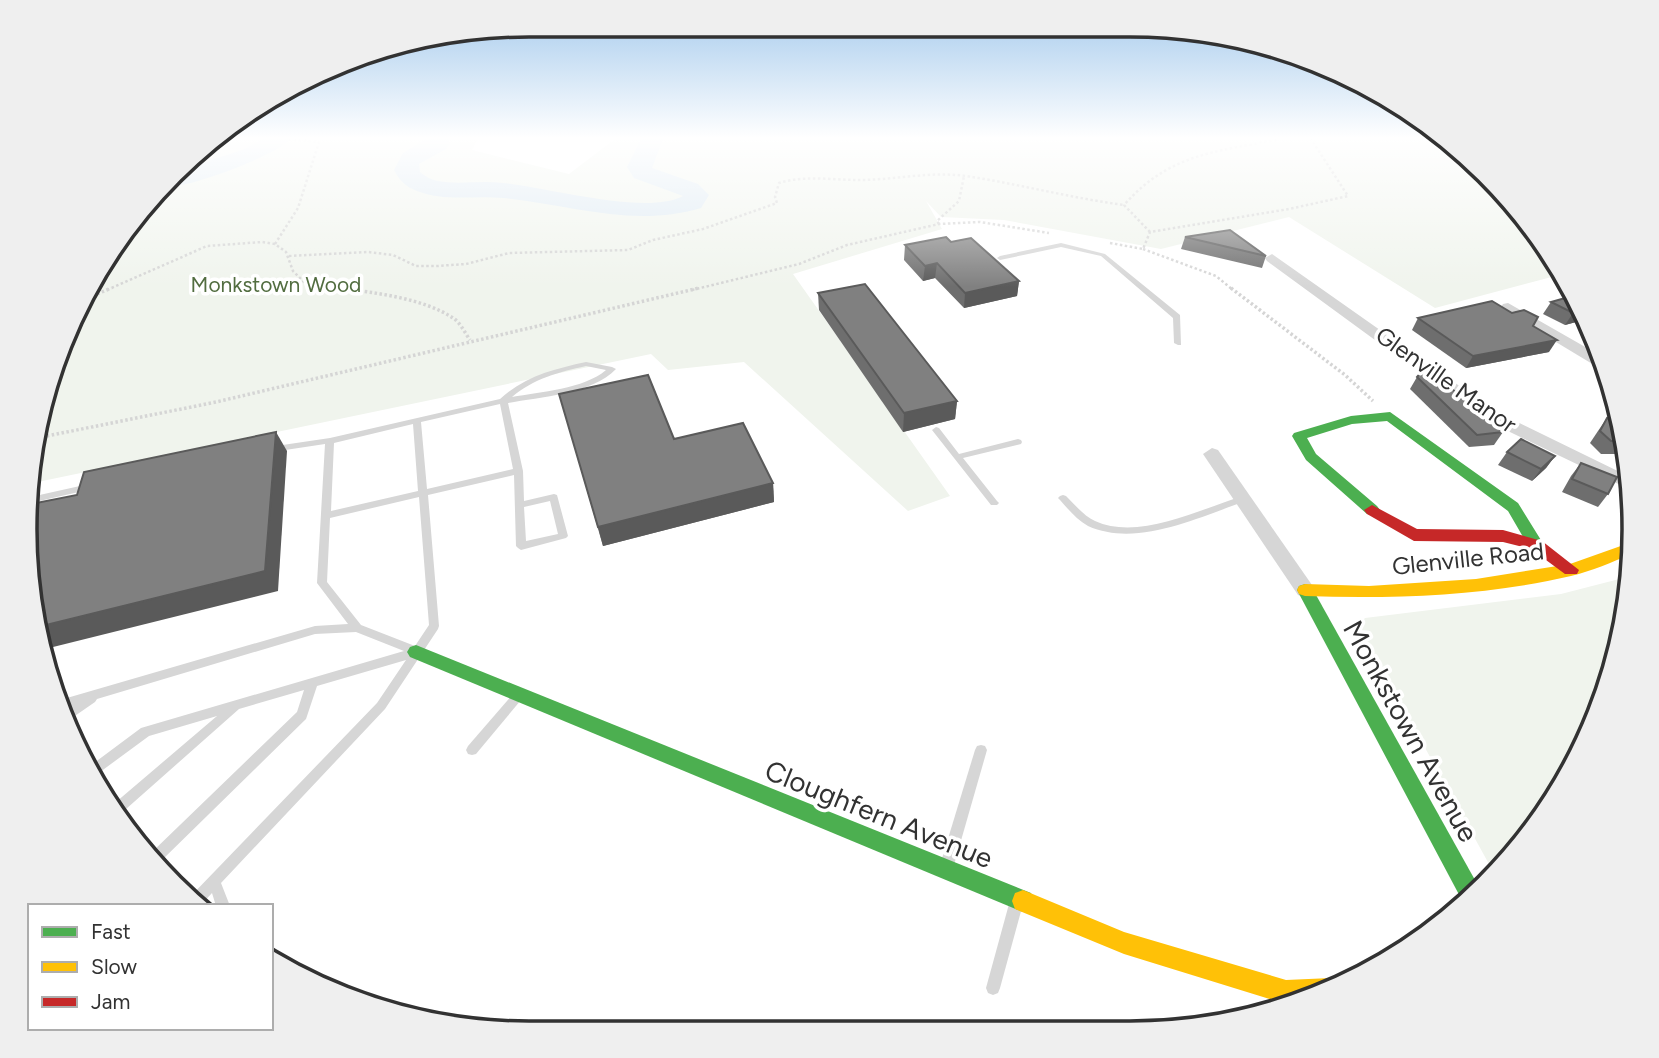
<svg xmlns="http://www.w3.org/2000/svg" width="1659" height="1058" font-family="Figtree,sans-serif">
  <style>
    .green { fill: #f0f4ed }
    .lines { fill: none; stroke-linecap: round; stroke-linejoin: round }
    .river { fill: #dde9f2; fill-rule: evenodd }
    .path-far1 { stroke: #d5d5d5; stroke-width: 2.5; stroke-dasharray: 2.5 2.5; stroke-linecap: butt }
    .path { stroke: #d5d5d5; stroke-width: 3.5; stroke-dasharray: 2.5 2.5; stroke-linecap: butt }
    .lane { fill: #d6d6d6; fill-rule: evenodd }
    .street { fill: #d6d6d6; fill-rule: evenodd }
    .fast { fill: #4caf50; fill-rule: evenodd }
    .slow { fill: #ffc107; fill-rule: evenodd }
    .jam { fill: #c62828; fill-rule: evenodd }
    .wall { fill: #6e6e6e }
    .shaded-wall { fill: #5a5a5a }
    .building { fill: #808080; stroke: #5a5a5a; stroke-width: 2 }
    .labels { text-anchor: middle; stroke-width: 7; stroke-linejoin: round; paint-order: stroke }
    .far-park-label { font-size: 21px; fill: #526d40; stroke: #fff }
    .street-label { font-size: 24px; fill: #323232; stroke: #fff }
    .near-street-label { font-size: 28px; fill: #323232; stroke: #fff }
    .rim { fill: none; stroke: #323232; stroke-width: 3.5 }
  </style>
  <rect width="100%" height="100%" fill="#fff"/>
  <!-- green -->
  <g class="green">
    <path d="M226,139H478L472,150L569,174L615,139H1445C1494,169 1533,226 1563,274L1435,308L1289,217L1161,249L1004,220L941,217L926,201L942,229L793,274L950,496L908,511L744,362L668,370L651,354L28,484L51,366L129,222L199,156L227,145Z"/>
    <path d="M1631,576C1628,671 1564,810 1495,875L1358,626L1365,618L1561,594Z"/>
  </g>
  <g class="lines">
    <!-- river -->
    <g class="river">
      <path d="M263,139H290C280,154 184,190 167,186L187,168L242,150Z"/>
      <path d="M426,139H448L450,144L446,149L419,164L420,172C425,176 431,180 438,181C460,185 481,180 503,183C545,187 647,216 683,196L634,178L627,167L641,139H663L652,168L698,184L709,195L701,208C634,228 571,205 503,198C474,195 445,202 417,191C406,187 399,180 394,170L403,153Z"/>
    </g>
    <!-- path-far1 -->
    <g class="path-far1">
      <polyline points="939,224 937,221 959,201 964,176"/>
      <path d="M1150,232L1124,205C1170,153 1216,152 1279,139"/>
      <polyline points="1110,243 1143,249 1150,232 1289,209 1348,196 1311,139"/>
      <polyline points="275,244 298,208 319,142 286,139"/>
      <polyline points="1143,249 1216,276 1233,290"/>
      <path d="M289,256L368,252L393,255L416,266H437L466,264L509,253L628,250L653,240L703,229L777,203L775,197L779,183C804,175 833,180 859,180C894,180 930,171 966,176C1019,184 1071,198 1124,205"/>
      <polyline points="107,290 207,246 262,242 275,244 286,252 293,271 305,283 353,290"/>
      <polyline points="692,290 799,264 847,245 939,224 980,222 1049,233"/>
    </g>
    <!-- path -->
    <g class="path">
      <path d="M340,288C375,293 423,298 453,318C460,322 465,333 470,340"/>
      <polyline points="1231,288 1345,375 1373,401"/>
      <polyline points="88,298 111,288"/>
      <polyline points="37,438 216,402 699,288"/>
    </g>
    <!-- lane -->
    <g class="lane">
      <polygon points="1061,243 1105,254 1180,315 1181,345 1178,345 1174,343 1173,318 1101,256 1061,247 1000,260 997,258 1000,256"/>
      <path d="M586,362L612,367L616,369C592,394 540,397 508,403L523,471L524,501L554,494L557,495L568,536L566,538L521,550L518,548L516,546L514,475L428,495L439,626L438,629L385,709L221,883L230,906H216L212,893L200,906H194L188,899L377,703L406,660L317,686L306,719L161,861L157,863L150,855L151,853L297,712L304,690L239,709L117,817L109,808L217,716L149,736L96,775L94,776L90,766L141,728L404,651L356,632L315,634L97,699L95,702L69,720L65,711L72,706L64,708L60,700L315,626L348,624L317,583L325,444L272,452L269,451L268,449L269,447L330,438L500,399C525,376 554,369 586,362ZM586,366L606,370C584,389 540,392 512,397C533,379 559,372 586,366ZM500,404L513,469L427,489L421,422ZM413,424L418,491L331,511L334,443ZM419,497L429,625L415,646L361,625L327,582L330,518ZM550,501L558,534L526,541L524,507Z"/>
      <polygon points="936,427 939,428 959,454 1018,439 1021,440 1022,442 1021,444 963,458 997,501 999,503 997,505 991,505 932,430"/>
      <polygon points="89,484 94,487 92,489 26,504 26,498"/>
      <path d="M1063,495L1066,496C1075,505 1084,516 1095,521C1139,541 1200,509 1243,496L1248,499L1246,501C1199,517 1137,548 1088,526C1077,520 1068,509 1060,500L1058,498L1060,496Z"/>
      <polygon points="517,692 521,694 523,697 521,700 476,754 472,755 468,754 466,750 468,746 513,694"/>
      <polygon points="981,745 985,746 987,750 954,865 952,870 947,871 942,870 940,865 975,750 977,746"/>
      <polygon points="1016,897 1021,899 1023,904 1000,988 998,993 993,995 988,993 986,988 1009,904 1011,899"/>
    </g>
    <!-- street -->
    <g class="street">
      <polygon points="1272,254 1495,411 1630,477 1633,491 1483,419 1267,261 1265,258"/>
      <polygon points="1508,303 1601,356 1606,369 1599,368 1503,310 1501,307 1503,304"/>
      <polygon points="1212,448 1218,450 1312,585 1315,590 1312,595 1305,598 1298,595 1203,454"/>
    </g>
    <!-- fast -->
    <g class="fast">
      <polygon points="1390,412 1518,503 1544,545 1542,549 1530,549 1508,511 1387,421 1352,424 1307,438 1316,454 1377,506 1380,510 1372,515 1367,514 1306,460 1292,436 1294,433 1351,416"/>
      <polygon points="1305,584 1311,586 1480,889 1464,904 1297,590 1299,586"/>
      <polygon points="416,645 1031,893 1034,901 1031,909 1023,912 410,657 407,652 410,647"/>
    </g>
    <!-- slow -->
    <g class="slow">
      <path d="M1632,542V554C1612,562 1592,571 1571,576C1485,596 1393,599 1305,596L1299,594L1297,590L1299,586L1305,584L1369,586L1476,579L1570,564Z"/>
      <polygon points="1023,890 1124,932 1286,980 1331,978 1339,982 1341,986 1294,1004 1286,1004 1124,954 1015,909 1012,901 1015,893"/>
    </g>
    <!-- jam -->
    <polygon class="jam" points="1372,505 1417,529 1503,530 1542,541 1579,570 1577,574 1565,574 1531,549 1503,542 1414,541 1367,514 1364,510"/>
  </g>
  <!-- wall -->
  <g class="wall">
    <polygon points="1185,237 1266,256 1262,268 1181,249"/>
    <polygon points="951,242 1019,281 1017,296 964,308 935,278 923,281 904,260 905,245"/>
    <polygon points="818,293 957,401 955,419 903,432 819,310"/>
    <polygon points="1551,302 1582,306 1587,319 1565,325 1543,314"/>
    <polygon points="1418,318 1533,326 1549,352 1466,368 1412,330"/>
    <polygon points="1417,377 1503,432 1494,445 1469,447 1410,389"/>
    <polygon points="559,394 674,439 773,483 774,502 603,546"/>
    <polygon points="1607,418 1622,426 1626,454 1601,454 1590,443 1598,431"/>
    <polygon points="1507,452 1555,456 1546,468 1532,481 1498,465"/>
    <polygon points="1581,463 1608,494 1598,507 1562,492 1571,476"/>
  </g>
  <!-- shaded-wall -->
  <g class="shaded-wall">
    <polygon points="937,263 935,278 923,281 925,266"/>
    <polygon points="1019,281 1017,296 964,308 965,293"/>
    <polygon points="1584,310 1587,319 1565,325 1573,313"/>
    <polygon points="1557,340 1549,352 1466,368 1473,356"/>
    <polygon points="957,401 955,419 903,432 904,413"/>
    <polygon points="276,432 287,451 278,591 41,650 38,627"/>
    <polygon points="1555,456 1546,468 1532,481 1541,469"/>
    <polygon points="773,483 774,502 603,546 598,527"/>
  </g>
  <!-- building -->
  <g class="building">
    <polygon points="1230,230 1266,256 1185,237"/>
    <polygon points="946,237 951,242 971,238 1019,281 965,293 937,263 925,266 905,245"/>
    <polygon points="865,284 957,401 904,413 818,293"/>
    <polygon points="1576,295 1584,310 1573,313 1551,302"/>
    <polygon points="1492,301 1512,313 1524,310 1538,317 1533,326 1557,340 1473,356 1418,318"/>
    <polygon points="1424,369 1474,405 1503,432 1477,435 1417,377"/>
    <polygon points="648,375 674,439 743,423 773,483 598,527 559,394"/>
    <polygon points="1607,418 1622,426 1624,441 1611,441 1600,431"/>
    <polygon points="276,432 265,571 38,627 26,505 77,495 84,472"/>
    <polygon points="1521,439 1555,456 1541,469 1507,452"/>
    <polygon points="1581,463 1617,477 1608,494 1572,479"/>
  </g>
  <!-- sky -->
  <linearGradient id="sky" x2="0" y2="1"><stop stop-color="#a3c9ec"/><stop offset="0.48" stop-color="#fff"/><stop offset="1" stop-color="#fff" stop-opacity="0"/></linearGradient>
  <rect width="1659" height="287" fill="url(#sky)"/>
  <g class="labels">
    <!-- far-park labels -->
    <g class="far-park-label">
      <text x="276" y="292">Monkstown Wood</text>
    </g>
    <!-- street labels -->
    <g class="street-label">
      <text transform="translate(1446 380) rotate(35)" y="8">Glenville Manor</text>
      <text transform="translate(1468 559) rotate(-6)" y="8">Glenville Road</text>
    </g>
    <!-- near-street labels -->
    <g class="near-street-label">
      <text transform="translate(1411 731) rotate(61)" y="10">Monkstown Avenue</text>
      <text transform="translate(879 814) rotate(22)" y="10">Cloughfern Avenue</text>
    </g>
  </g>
  <!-- crop -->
  <path d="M0 0H1659V1058H0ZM529 37H1130A492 492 0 0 1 1622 529V529A492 492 0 0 1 1130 1021H529A492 492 0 0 1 37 529V529A492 492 0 0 1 529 37Z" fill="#efefef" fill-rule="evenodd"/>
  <path class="rim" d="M529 37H1130A492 492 0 0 1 1622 529V529A492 492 0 0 1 1130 1021H529A492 492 0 0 1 37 529V529A492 492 0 0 1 529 37Z"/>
  <!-- legend -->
  <rect x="28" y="904" width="245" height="126" fill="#ffffff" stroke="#adadad" stroke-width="2"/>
  <rect x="42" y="927" width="35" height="10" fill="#4caf50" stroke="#adadad" stroke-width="2"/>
  <text x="91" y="939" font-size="21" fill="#323232">Fast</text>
  <rect x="42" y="962" width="35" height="10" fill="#ffc107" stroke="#adadad" stroke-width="2"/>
  <text x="91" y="974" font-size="21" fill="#323232">Slow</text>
  <rect x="42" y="997" width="35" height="10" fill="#c62828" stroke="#adadad" stroke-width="2"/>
  <text x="91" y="1009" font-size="21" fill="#323232">Jam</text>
</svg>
